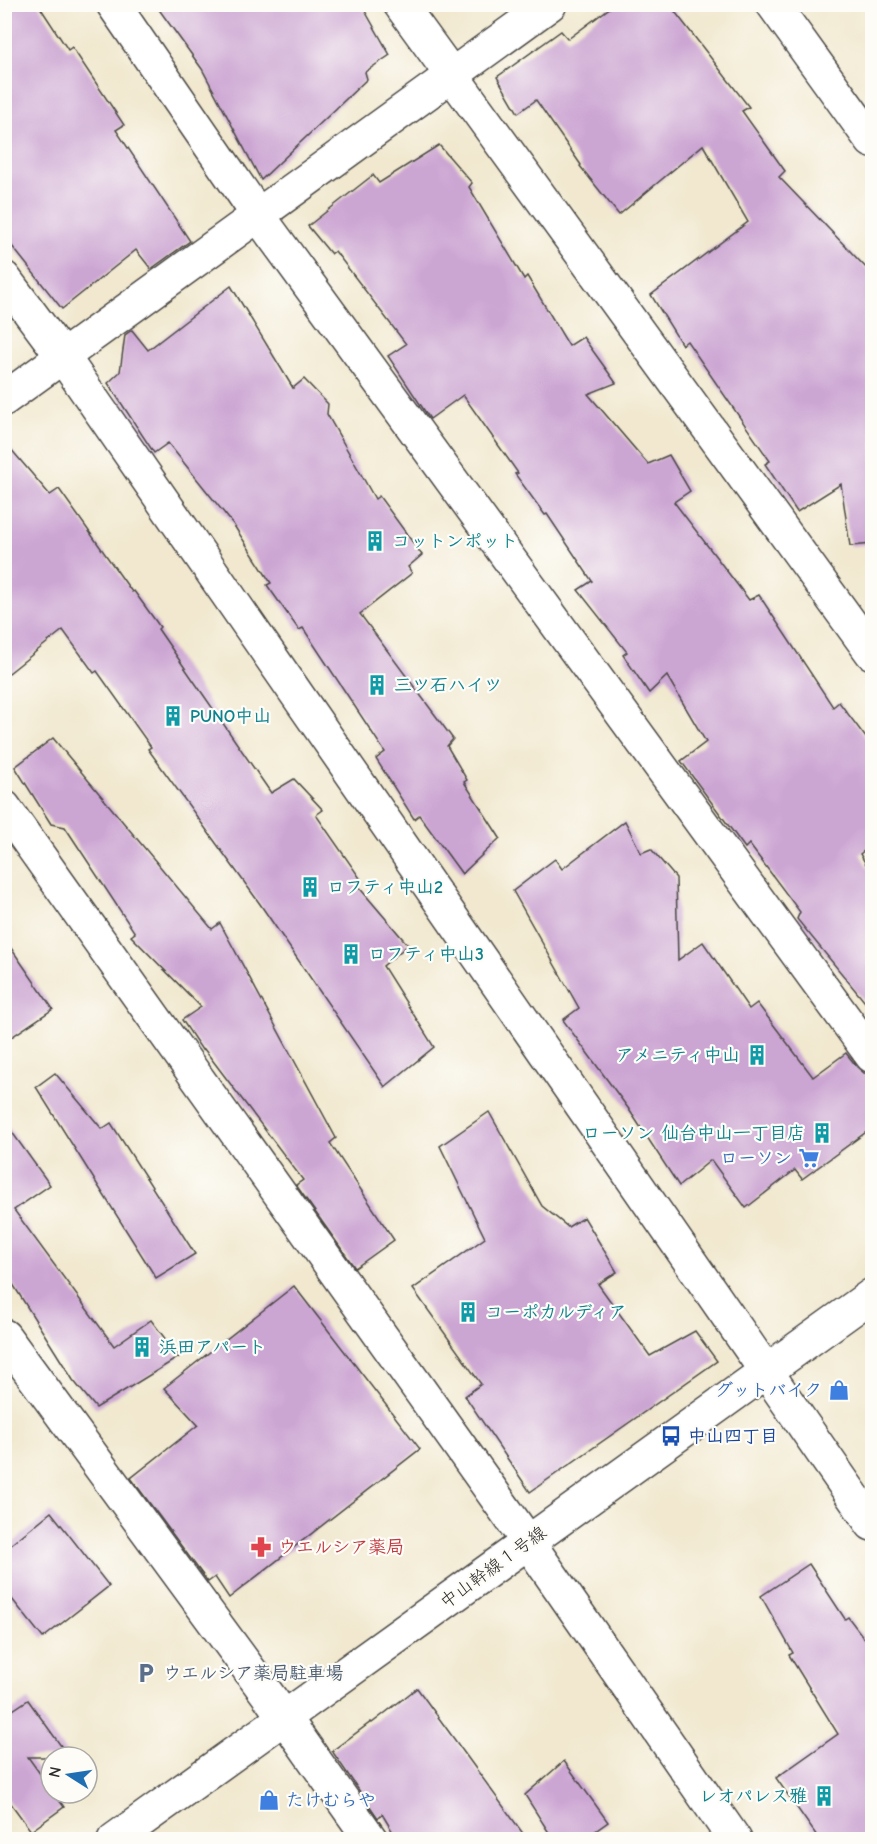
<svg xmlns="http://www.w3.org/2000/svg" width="877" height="1844" font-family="'Comic Neue','Klee One',sans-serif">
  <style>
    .building { fill: #cca6d3 }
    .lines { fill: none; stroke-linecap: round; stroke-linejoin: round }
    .minor-casing { stroke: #494744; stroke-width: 36 }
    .minor { stroke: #fff; stroke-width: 33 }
    .labels { text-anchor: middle; stroke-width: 4.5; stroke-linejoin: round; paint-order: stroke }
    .culture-label { font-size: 18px; font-weight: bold; fill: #0d838f; stroke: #fdfcf7; text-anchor: start }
    .shop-label { font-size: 18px; font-weight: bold; fill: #366cbe; stroke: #fdfcf7; text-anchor: end }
    .transit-label { font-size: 18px; font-weight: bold; fill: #164399; stroke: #fdfcf7; text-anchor: start }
    .health-label { font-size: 18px; font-weight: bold; fill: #be3a42; stroke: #fdfcf7; text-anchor: start }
    .street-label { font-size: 18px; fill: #2b2b2b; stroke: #fdfcf7 }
    .service-label { font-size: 18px; font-weight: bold; fill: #4e5e75; stroke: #fdfcf7; text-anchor: start }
  </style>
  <rect width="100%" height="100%" fill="#fdfcf7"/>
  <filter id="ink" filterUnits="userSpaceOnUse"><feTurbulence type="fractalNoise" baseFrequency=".0167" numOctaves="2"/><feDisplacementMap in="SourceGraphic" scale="12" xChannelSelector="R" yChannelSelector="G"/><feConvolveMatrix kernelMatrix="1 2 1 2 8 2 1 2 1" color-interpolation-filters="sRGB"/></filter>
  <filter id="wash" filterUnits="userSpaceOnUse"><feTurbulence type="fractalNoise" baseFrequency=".008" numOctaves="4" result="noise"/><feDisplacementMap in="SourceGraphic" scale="24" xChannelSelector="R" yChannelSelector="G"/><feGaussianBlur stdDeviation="1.35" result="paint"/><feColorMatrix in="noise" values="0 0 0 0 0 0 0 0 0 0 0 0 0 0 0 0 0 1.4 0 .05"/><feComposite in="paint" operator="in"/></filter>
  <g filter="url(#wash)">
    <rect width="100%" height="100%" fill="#f1e8cf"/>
    <g id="blocks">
      <!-- building -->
      <g class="building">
        <polygon points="4,4 38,4 68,50 72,47 124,125 116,130 190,241 151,269 136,250 62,309 4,236"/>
        <polygon points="155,4 361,4 390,55 365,72 367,79 261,180 202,69"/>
        <polygon points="615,4 669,4 749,107 742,111 785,171 779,177 873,275 873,544 850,546 841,484 797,512 765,464 770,461 687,341 682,345 651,295 748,222 703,145 619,215 580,166 581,165 536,100 518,113 497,77 561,31 568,39"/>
        <polygon points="439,145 472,183 469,187 524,279 527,276 569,346 583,337 616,383 588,394 648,464 669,455 690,491 674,502 749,600 759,595 833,707 839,702 873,747 873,844 860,854 873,876 873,1012 797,919 800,912 749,844 745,848 681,761 706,742 667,676 649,693 623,655 627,652 578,590 592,581 547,514 545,515 515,474 518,473 463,395 430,419 388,356 406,344 335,251 331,254 308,226 373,175 379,183"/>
        <polygon points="231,286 293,388 304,379 328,404 327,414 375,499 379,496 422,555 408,567 412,573 360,614 453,739 447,746 467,780 464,782 500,838 462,874 419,815 414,819 376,759 385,752 303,628 299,630 267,585 271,583 233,524 168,443 154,453 108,383 120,372 125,335 132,330 148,350"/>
        <polygon points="4,441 50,495 59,489 132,592 134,591 160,627 158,629 271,793 294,779 323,810 316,815 362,881 357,885 408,945 383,966 434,1047 385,1087 260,904 148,749 151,747 97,671 94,673 63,630 4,677"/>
        <polygon points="53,738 212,929 220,923 336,1138 330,1143 394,1240 355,1268 296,1185 303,1180 204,1049 202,1050 182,1020 201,1007 131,936 135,933 65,827 51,824 15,767"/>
        <polygon points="625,821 641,853 651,849 676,878 678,960 703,942 749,1009 757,1003 813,1077 846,1053 857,1067 864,1073 873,1074 873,1127 802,1179 795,1170 746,1208 711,1160 679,1186 628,1108 563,1020 579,1008 513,891 555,859 562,869"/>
        <polygon points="4,938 53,1009 4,1042"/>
        <polygon points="55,1073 102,1129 111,1123 195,1254 156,1278 36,1087"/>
        <polygon points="489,1112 542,1206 568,1227 584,1217 617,1272 598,1284 650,1356 695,1331 717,1361 530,1492 465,1396 481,1384 413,1289 485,1238 440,1146"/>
        <polygon points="4,1121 50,1185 14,1210 114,1346 151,1320 179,1357 96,1408 73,1380 4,1270"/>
        <polygon points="294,1286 420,1449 229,1598 215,1577 208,1582 131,1478 198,1425 164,1388"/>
        <polygon points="51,1512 109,1586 43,1638 4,1589 4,1550"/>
        <polygon points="809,1564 845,1619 848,1617 873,1650 873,1839 819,1839 776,1778 838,1734 789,1655 793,1653 761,1596"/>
        <polygon points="417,1688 527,1839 397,1839 382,1814 378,1818 332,1751 371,1722 372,1723"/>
        <polygon points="28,1700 69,1757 28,1757 51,1789 51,1793 54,1793 64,1807 31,1831 4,1794 4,1716"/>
        <polygon points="564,1761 608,1822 584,1839 553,1839 525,1795"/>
      </g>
    </g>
  </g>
  <g filter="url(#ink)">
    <use href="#blocks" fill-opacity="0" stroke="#494744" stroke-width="1.5"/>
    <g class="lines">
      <!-- minor casing -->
      <g class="minor-casing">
        <g id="minor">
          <polyline points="113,4 258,215 872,1056"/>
          <polyline points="400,4 872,653"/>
          <polyline points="773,4 872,141"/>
          <polyline points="4,278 63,357 872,1524"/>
          <polyline points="4,399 550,4"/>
          <polyline points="4,807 528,1542 735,1840"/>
          <polyline points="4,1336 284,1717 371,1840"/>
          <polyline points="114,1840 872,1295"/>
        </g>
      </g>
      <!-- minor -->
      <use href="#minor" class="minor"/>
    </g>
  </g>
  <!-- icons -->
  <defs>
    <g id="building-bare" transform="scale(1.62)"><path d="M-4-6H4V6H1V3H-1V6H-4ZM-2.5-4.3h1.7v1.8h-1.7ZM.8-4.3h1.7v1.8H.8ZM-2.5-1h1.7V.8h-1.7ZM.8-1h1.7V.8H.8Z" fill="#0f9aa8" stroke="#fdfcf7" stroke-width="2.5" paint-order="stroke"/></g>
    <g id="supermarket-bare" transform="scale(1.62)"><path d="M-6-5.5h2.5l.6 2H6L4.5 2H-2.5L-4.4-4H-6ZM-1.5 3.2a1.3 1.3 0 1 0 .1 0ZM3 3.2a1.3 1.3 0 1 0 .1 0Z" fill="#3f7fe0" stroke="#fdfcf7" stroke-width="2.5" paint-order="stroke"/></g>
    <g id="shop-bare" transform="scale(1.62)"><path d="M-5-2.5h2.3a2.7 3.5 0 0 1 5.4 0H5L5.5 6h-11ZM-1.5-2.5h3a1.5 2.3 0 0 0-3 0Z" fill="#3f7fe0" stroke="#fdfcf7" stroke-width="2.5" paint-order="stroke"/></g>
    <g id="bus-bare" transform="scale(1.62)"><path d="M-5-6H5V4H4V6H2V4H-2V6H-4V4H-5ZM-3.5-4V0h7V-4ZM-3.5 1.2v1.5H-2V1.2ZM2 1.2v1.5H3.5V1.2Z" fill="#1a4fb4" stroke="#fdfcf7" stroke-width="2.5" paint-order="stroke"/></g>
    <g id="pharmacy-bare" transform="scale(1.62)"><path d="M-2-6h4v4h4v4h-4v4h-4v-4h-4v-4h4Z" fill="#e0444e" stroke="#fdfcf7" stroke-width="2.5" paint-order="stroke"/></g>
    <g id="parking-bare" transform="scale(1.62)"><path d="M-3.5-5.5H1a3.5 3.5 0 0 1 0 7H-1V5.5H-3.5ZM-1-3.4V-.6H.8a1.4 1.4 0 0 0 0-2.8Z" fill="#5c6f8a" stroke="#fdfcf7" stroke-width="2.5" paint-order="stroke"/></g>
  </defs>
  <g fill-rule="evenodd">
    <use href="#building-bare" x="375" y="541"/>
    <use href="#building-bare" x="377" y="685"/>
    <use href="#building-bare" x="173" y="716"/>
    <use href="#building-bare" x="310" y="887"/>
    <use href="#building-bare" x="351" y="954"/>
    <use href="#building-bare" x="757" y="1055"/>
    <use href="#building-bare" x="822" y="1133"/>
    <use href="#supermarket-bare" x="809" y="1158"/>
    <use href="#building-bare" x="468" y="1312"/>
    <use href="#building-bare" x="142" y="1347"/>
    <use href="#shop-bare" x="839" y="1390"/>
    <use href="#bus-bare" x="671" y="1436"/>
    <use href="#pharmacy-bare" x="261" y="1547"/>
    <use href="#parking-bare" x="146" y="1673"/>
    <use href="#building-bare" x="824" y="1796"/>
    <use href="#shop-bare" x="269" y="1800"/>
  </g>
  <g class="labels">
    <!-- culture labels -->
    <g class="culture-label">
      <text x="392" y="547">コットンポット</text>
      <text x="394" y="691">三ツ石ハイツ</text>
      <text x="190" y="722">PUNO中山</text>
      <text x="327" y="893">ロフティ中山2</text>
      <text x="368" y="960">ロフティ中山3</text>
      <text x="740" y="1061" text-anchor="end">アメニティ中山</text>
      <text x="805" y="1139" text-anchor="end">ローソン 仙台中山一丁目店</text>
      <text x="485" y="1318">コーポカルディア</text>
      <text x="159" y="1353">浜田アパート</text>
      <text x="807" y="1802" text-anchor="end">レオパレス雅</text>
    </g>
    <!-- shop labels -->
    <g class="shop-label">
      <text x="792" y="1164">ローソン</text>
      <text x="822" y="1396">グットバイク</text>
      <text x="286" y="1806" text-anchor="start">たけむらや</text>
    </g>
    <!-- transit labels -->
    <g class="transit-label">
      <text x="688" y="1442">中山四丁目</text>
    </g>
    <!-- health labels -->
    <g class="health-label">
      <text x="278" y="1553">ウエルシア薬局</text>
    </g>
    <!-- street labels -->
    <g class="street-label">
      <text transform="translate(493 1567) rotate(-36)" y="6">中山幹線１号線</text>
    </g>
    <!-- service labels -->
    <g class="service-label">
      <text x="163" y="1679">ウエルシア薬局駐車場</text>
    </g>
  </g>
  <!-- margin -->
  <rect width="877" height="1844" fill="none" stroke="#fdfcf7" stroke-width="24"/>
  <!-- north arrow -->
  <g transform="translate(69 1775) rotate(282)"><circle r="28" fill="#fdfcf7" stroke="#a9a8a5" stroke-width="1.5"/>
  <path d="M0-4.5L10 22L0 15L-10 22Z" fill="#1f6fb2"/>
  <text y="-9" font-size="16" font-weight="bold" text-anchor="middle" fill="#2b2b2b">N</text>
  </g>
</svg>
